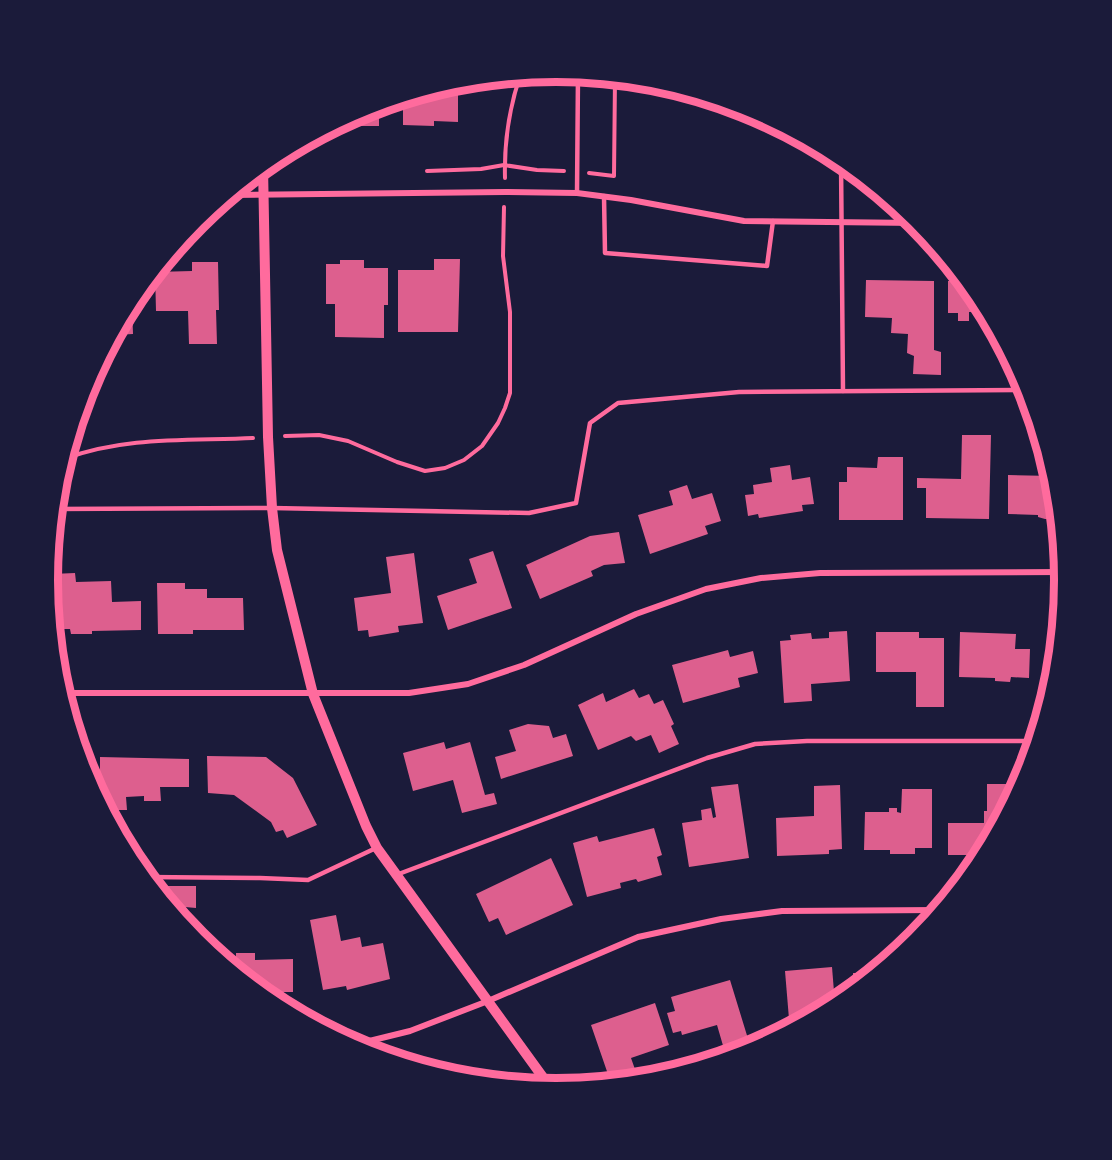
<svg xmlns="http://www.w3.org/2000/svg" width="1112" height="1160" font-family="Montserrat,sans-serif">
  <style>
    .building { fill: #dd5f8e }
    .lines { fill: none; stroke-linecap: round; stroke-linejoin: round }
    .path { stroke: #ff6b9d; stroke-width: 4 }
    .service { stroke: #ff6b9d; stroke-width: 4.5 }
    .minor { stroke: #ff6b9d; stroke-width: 6 }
    .tertiary { stroke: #ff6b9d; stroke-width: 10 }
    .rim { fill: none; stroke: #ff6b9d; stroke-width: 8 }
  </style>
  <rect width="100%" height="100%" fill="#1b1b3a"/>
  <!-- building -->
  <g class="building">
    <polygon points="458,82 458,122 434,121 434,126 403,125 403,98"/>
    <polygon points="379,105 379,126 333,126 362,111"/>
    <polygon points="434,259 460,259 458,332 398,332 398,270 434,270"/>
    <polygon points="340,260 364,260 364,268 388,268 388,305 384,305 384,338 335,337 335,304 326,304 326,264 340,264"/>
    <polygon points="192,262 218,262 219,310 216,310 217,344 189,344 188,311 156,311 155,272 192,271"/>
    <polygon points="866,280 934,281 934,350 941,352 941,375 913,374 914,356 907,353 908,334 891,333 892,318 865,317"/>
    <polygon points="948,281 965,281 979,298 986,312 969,312 969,321 958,321 958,313 948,313"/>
    <polygon points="137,294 137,304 132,304 133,334 114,335"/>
    <polygon points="962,435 991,435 989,519 926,518 926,488 917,488 917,478 961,479"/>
    <polygon points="878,457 903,457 903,520 839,520 839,482 847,482 847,467 877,468"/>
    <polygon points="790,465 792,480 810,477 814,504 802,505 803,511 759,518 758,514 748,516 745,495 754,494 753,485 772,482 770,468"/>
    <polygon points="1008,475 1053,476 1058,519 1045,519 1038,517 1038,515 1008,514"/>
    <polygon points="687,485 692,499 712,493 721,521 705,526 708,534 650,554 638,515 673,505 669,491"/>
    <polygon points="619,532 625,563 604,565 591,571 593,576 540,599 526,565 590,536"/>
    <polygon points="493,551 512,608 448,630 437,596 477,583 469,559"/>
    <polygon points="414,553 423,623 398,626 399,632 369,637 368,630 358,631 354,598 391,593 386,557"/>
    <polygon points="75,573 76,582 111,581 112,602 141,601 141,630 92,631 92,634 71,634 70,629 54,629 52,574"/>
    <polygon points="157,583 185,583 185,589 207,589 207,598 243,598 244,630 193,630 193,634 158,634"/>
    <polygon points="847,631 850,681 811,684 812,701 784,703 780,641 791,640 790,635 811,633 812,639 829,638 829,632"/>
    <polygon points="876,632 919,632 919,638 944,638 944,707 916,707 916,672 876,672"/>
    <polygon points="960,632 1016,634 1015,649 1030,649 1029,678 1011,677 1010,682 995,681 995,678 959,677"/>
    <polygon points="1059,633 1055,671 1049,671 1050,634"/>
    <polygon points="728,650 730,657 753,651 758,673 738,678 740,687 683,703 672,665"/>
    <polygon points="634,689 639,698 649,694 654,704 663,700 674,724 671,726 679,744 659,753 651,735 636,741 631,736 598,750 578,705 603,693 606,702"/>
    <polygon points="528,724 549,726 553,738 566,734 573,756 501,779 495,757 516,751 509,730"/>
    <polygon points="444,742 446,749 470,742 485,795 494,793 497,804 462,813 453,780 413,791 403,753"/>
    <polygon points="207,756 266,757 293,778 317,825 287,838 283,830 276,832 271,822 234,795 208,793"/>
    <polygon points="100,757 189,759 189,787 160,787 161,801 144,801 144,796 126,797 127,810 106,810 100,800"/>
    <polygon points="738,784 749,858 689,867 682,823 702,820 701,810 711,808 713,818 716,817 711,787"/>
    <polygon points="987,784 1015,784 1015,793 982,855 948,855 948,823 984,823 984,811 987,811"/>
    <polygon points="840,785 842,849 829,850 829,854 777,856 776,818 814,816 814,786"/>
    <polygon points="902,789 932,789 932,848 915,848 915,854 890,854 890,850 864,850 865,812 889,812 889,808 897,808 897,812 901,813"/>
    <polygon points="654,828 662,855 657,857 662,875 638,882 636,879 620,883 621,888 587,897 573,843 597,836 599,842"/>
    <polygon points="551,858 573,905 506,935 498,918 489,922 476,894"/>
    <polygon points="153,886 196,886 196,908 185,907 185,920 181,919"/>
    <polygon points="336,915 341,941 360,937 362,947 383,943 390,979 347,990 346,986 323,990 310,920"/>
    <polygon points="236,953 255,953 255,960 293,959 293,992 268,992 268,997 223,961 236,961"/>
    <polygon points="832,967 835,1004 810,1018 789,1019 785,971"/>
    <polygon points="853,973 874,973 853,990"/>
    <polygon points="730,980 749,1042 724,1049 717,1025 682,1035 681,1031 673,1033 667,1013 675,1011 671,997"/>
    <polygon points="655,1003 669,1045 631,1058 637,1075 618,1082 611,1083 591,1025"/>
  </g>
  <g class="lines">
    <!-- path -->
    <g class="path">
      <polyline points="427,171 481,169 504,165 537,170 564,171"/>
      <polyline points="589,173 614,176 615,78"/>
      <path d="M505,178C504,143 509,109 520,76"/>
      <polyline points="285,436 319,435 348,441 397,462 425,471 445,468 464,460 482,446 498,423 505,408 510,393 510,312 503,256 504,207"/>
      <path d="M64,459C125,436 190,441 253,438"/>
    </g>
    <!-- service -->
    <g class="service">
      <polyline points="841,160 843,391"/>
      <polyline points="577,193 578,74"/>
      <polyline points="604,196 605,253 767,266 773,221"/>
      <polyline points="55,509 272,508 529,513 576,503 590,423 618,403 739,392 1027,390"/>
      <polyline points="396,875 707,758 755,744 807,741 1036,741"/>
      <polyline points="146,877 260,878 308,880 376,848"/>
    </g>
    <!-- minor -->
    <g class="minor">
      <polyline points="228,195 505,192 577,193 631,200 744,221 917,223"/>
      <polyline points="62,693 409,693 468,684 524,665 636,614 706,589 761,578 820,573 1063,572"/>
      <polyline points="353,1045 410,1031 488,1001 638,937 721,919 782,911 939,910"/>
    </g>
    <!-- tertiary -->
    <polyline class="tertiary" points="263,166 268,437 272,508 277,550 313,694 366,826 377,848 550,1087"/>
  </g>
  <!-- crop -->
  <path d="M0 0H1112V1160H0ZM58 580a498 498 0 1 1 996 0a498 498 0 1 1-996 0Z" fill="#1b1b3a" fill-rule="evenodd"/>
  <path class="rim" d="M58 580a498 498 0 1 1 996 0a498 498 0 1 1-996 0Z"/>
</svg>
